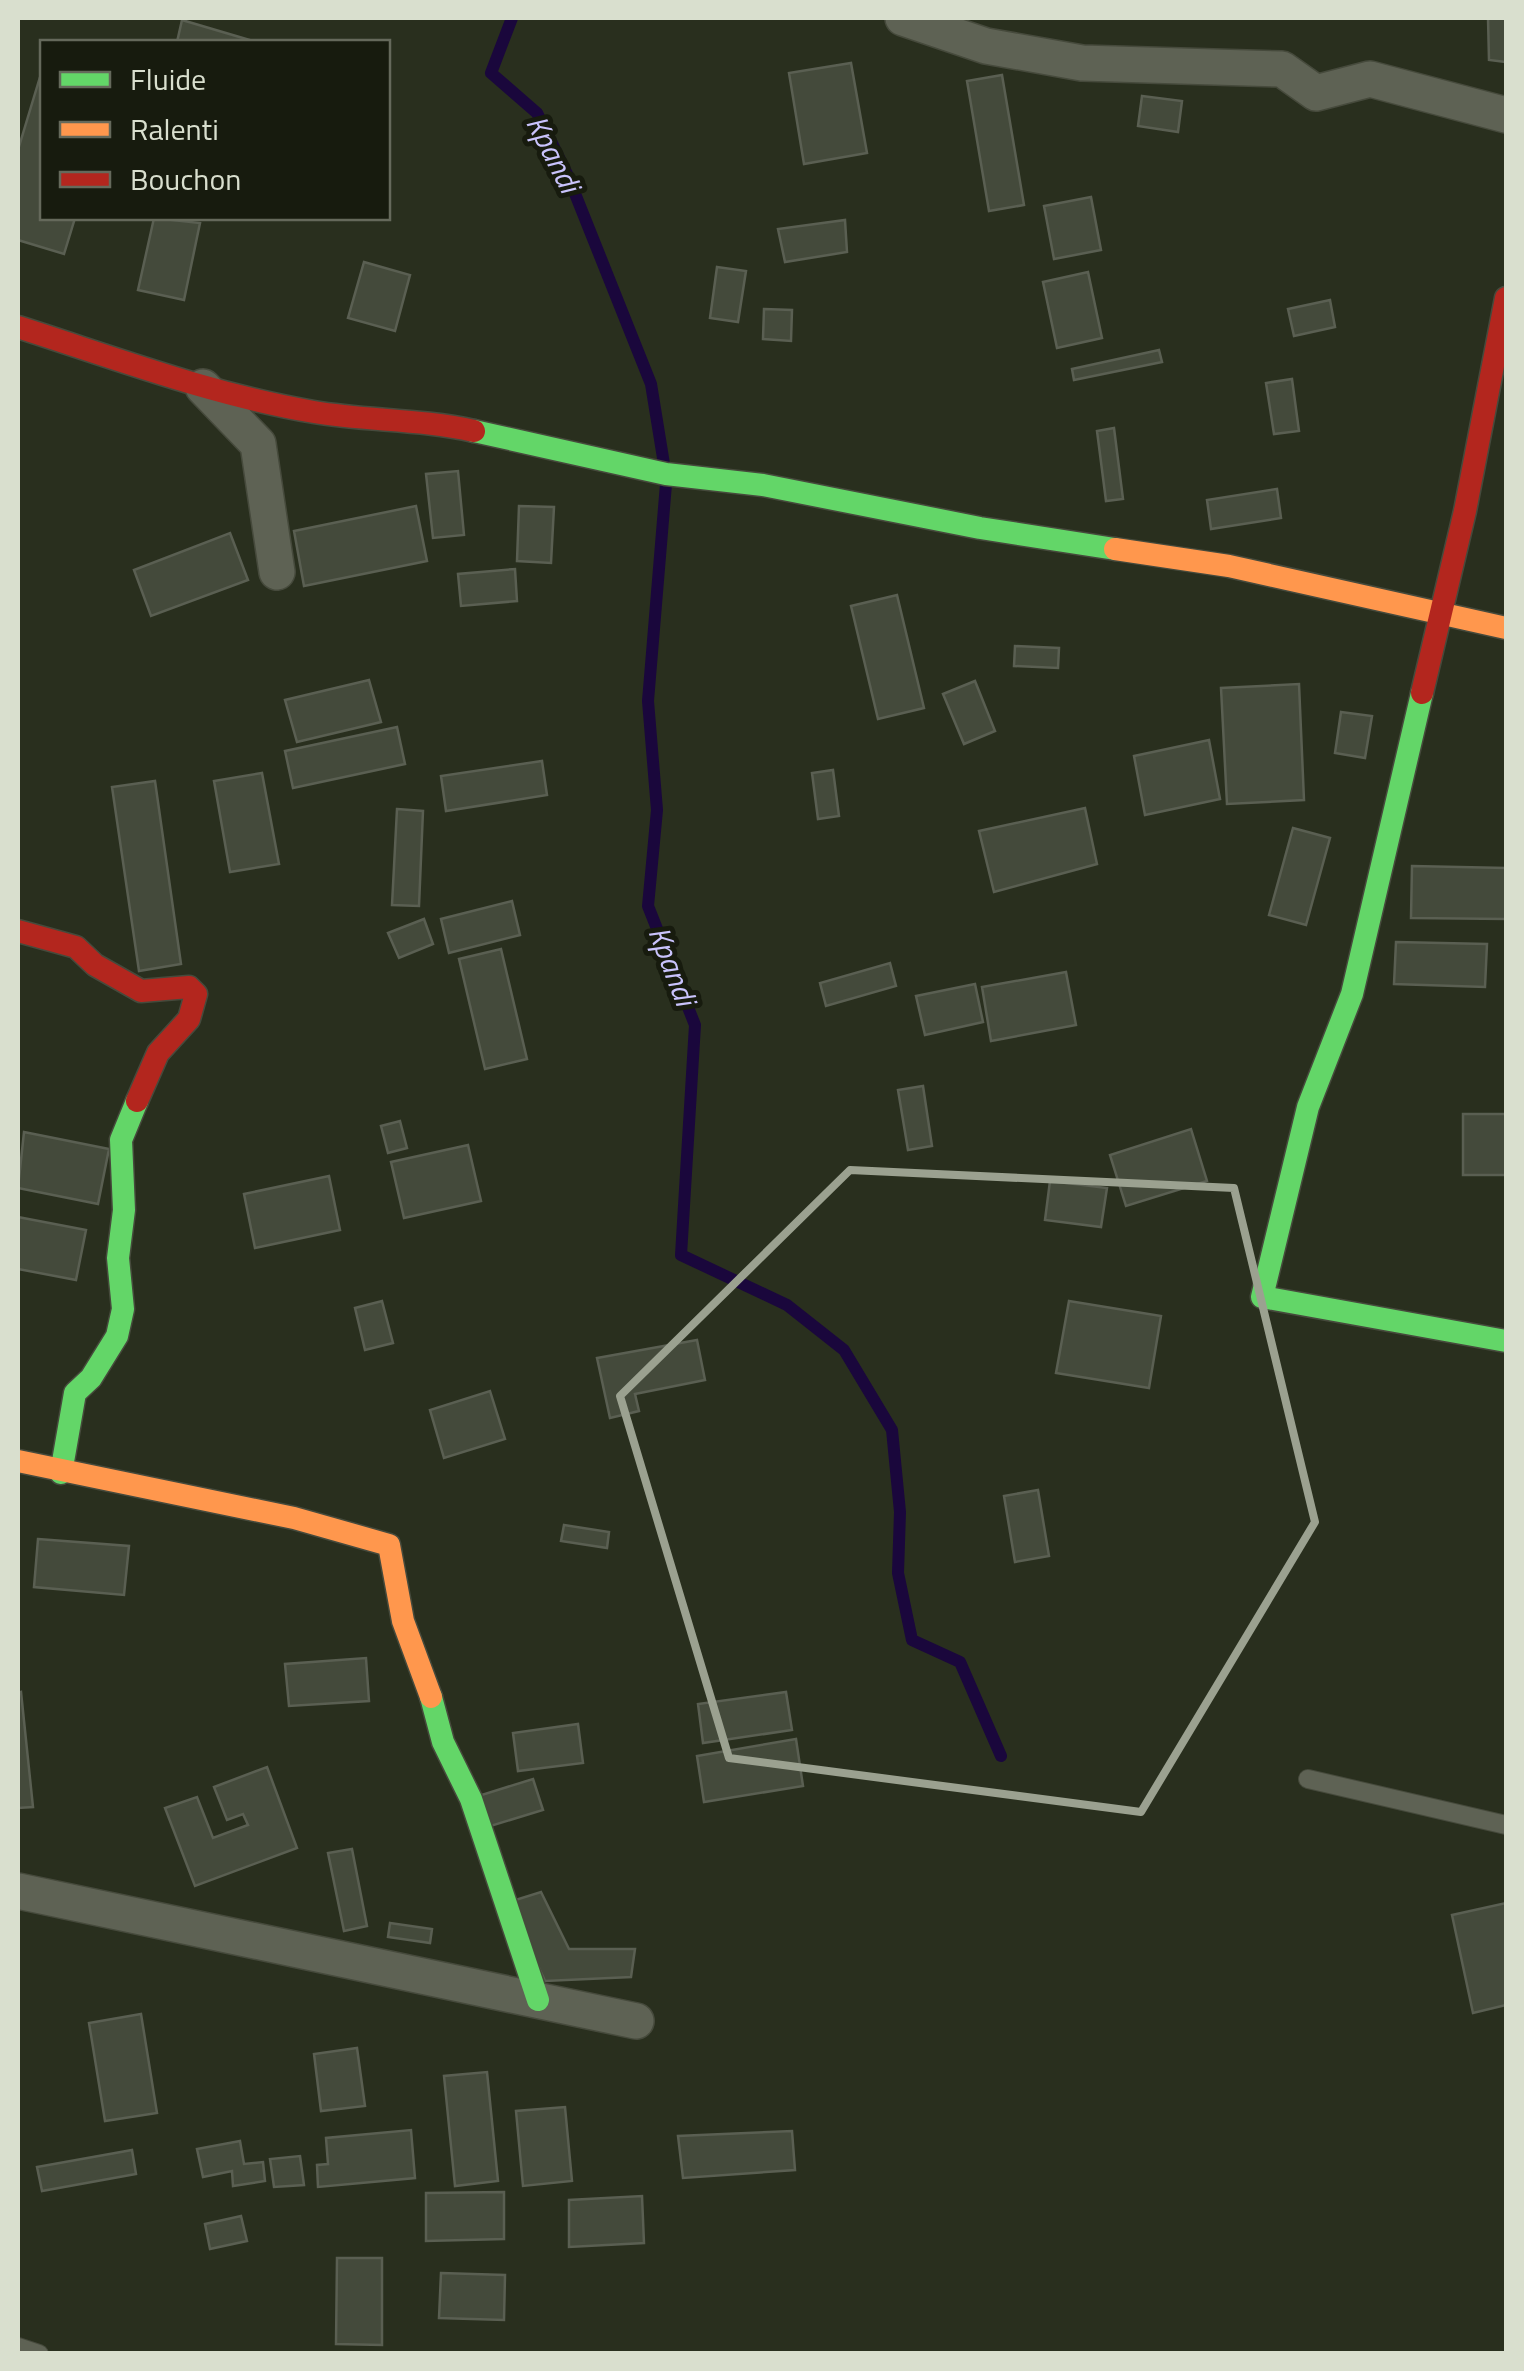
<svg xmlns="http://www.w3.org/2000/svg" width="1524" height="2371" font-family="'Titillium Web',sans-serif">
  <style>
    .lines { fill: none; stroke-linecap: round; stroke-linejoin: round }
    .stream { stroke: #1a073c; stroke-width: 12 }
    .building { fill: #444a3b; stroke: #5a5f52; stroke-width: 2.5 }
    .lane-casing { stroke: #464a3c; stroke-width: 20 }
    .street-casing { stroke: #464a3c; stroke-width: 38 }
    .fast-casing { stroke: #464a3c; stroke-width: 25 }
    .slow-casing { stroke: #464a3c; stroke-width: 25 }
    .jam-casing { stroke: #464a3c; stroke-width: 25 }
    .lane { stroke: #5e6254; stroke-width: 18 }
    .street { stroke: #5e6254; stroke-width: 35 }
    .fast { stroke: #63d668; stroke-width: 22 }
    .slow { stroke: #ff974d; stroke-width: 22 }
    .jam { stroke: #b3261e; stroke-width: 22 }
    .marked { fill: none; stroke: #9ba190; stroke-width: 8; stroke-linejoin: round }
    .labels { text-anchor: middle; stroke-width: 10; stroke-linejoin: round; paint-order: stroke }
    .water-label { font-size: 30px; font-style: italic; fill: #c9c3fc; stroke: #171b0e }
  </style>
  <rect width="100%" height="100%" fill="#292f1e"/>
  <g class="lines">
    <!-- stream -->
    <g class="stream">
      <polyline points="512,18 491,73 537,113 568,176 651,384 664,464"/>
      <polyline points="666,484 648,701 657,810 648,906 695,1025 681,1255 787,1305 844,1350 892,1430 900,1512 898,1573 912,1640 960,1662 1001,1756"/>
    </g>
  </g>
  <!-- building -->
  <g class="building">
    <polygon points="1488,18 1506,18 1506,62 1489,60"/>
    <polygon points="182,20 253,41 177,42"/>
    <polygon points="851,63 867,153 804,164 789,73"/>
    <polygon points="1002,75 1024,205 989,211 967,81"/>
    <polygon points="40,77 42,218 75,218 64,254 18,240 18,150"/>
    <polygon points="1142,96 1182,101 1178,132 1138,126"/>
    <polygon points="1091,197 1101,250 1054,259 1044,206"/>
    <polygon points="154,218 200,223 184,300 138,290"/>
    <polygon points="845,220 847,252 785,262 778,229"/>
    <polygon points="364,262 410,275 395,331 348,318"/>
    <polygon points="717,267 746,271 738,322 710,318"/>
    <polygon points="1088,272 1102,338 1057,348 1043,282"/>
    <polygon points="1330,300 1335,327 1294,336 1288,309"/>
    <polygon points="764,309 792,310 791,341 763,339"/>
    <polygon points="1159,350 1162,362 1074,380 1072,369"/>
    <polygon points="1292,379 1299,431 1274,434 1266,383"/>
    <polygon points="1114,428 1123,499 1106,501 1097,431"/>
    <polygon points="458,471 464,535 433,538 426,474"/>
    <polygon points="1277,489 1281,518 1211,529 1207,500"/>
    <polygon points="416,506 427,561 304,586 294,531"/>
    <polygon points="519,506 554,507 551,563 517,561"/>
    <polygon points="230,533 248,580 151,616 134,570"/>
    <polygon points="515,569 517,601 461,606 458,574"/>
    <polygon points="897,595 924,708 878,719 851,606"/>
    <polygon points="1015,646 1059,648 1058,668 1014,666"/>
    <polygon points="369,680 381,722 297,742 285,700"/>
    <polygon points="975,681 995,731 964,744 943,694"/>
    <polygon points="1299,684 1304,800 1227,804 1221,688"/>
    <polygon points="1341,712 1372,716 1365,758 1335,753"/>
    <polygon points="397,727 405,764 293,788 285,751"/>
    <polygon points="1209,740 1220,799 1145,815 1134,756"/>
    <polygon points="542,761 547,795 446,811 441,776"/>
    <polygon points="833,770 839,816 818,819 812,773"/>
    <polygon points="262,773 279,864 230,872 214,781"/>
    <polygon points="155,781 181,964 139,971 112,787"/>
    <polygon points="1085,808 1097,864 994,892 979,831"/>
    <polygon points="397,809 423,811 419,906 392,905"/>
    <polygon points="1293,828 1330,838 1306,925 1269,915"/>
    <polygon points="1412,866 1506,868 1506,919 1411,918"/>
    <polygon points="512,901 520,935 449,953 441,919"/>
    <polygon points="424,919 433,944 399,958 388,933"/>
    <polygon points="1396,942 1487,944 1485,987 1394,984"/>
    <polygon points="501,949 527,1059 485,1069 459,959"/>
    <polygon points="890,963 896,986 826,1006 820,983"/>
    <polygon points="1066,972 1076,1025 991,1041 982,987"/>
    <polygon points="975,984 983,1022 925,1035 916,996"/>
    <polygon points="923,1086 932,1146 908,1150 898,1090"/>
    <rect x="1463" y="1114" width="43" height="61"/>
    <polygon points="400,1121 407,1148 388,1153 381,1126"/>
    <polygon points="1191,1129 1207,1181 1126,1206 1110,1155"/>
    <polygon points="24,1132 109,1149 98,1204 18,1188"/>
    <polygon points="468,1145 481,1201 404,1218 391,1162"/>
    <polygon points="329,1176 340,1230 255,1248 244,1194"/>
    <polygon points="1050,1181 1107,1188 1101,1227 1045,1220"/>
    <polygon points="18,1217 86,1230 76,1280 18,1269"/>
    <polygon points="382,1301 393,1343 365,1350 355,1308"/>
    <polygon points="1069,1301 1161,1316 1149,1388 1056,1373"/>
    <polygon points="697,1340 705,1380 635,1394 639,1411 610,1418 597,1358"/>
    <polygon points="490,1391 505,1439 444,1458 430,1410"/>
    <polygon points="1038,1490 1049,1556 1015,1562 1004,1496"/>
    <polygon points="564,1525 609,1532 607,1548 561,1541"/>
    <polygon points="38,1539 129,1546 124,1595 34,1587"/>
    <polygon points="366,1658 369,1701 289,1706 285,1664"/>
    <polygon points="21,1692 33,1807 18,1808 18,1693"/>
    <polygon points="786,1692 792,1730 703,1743 698,1704"/>
    <polygon points="578,1724 583,1763 518,1771 513,1733"/>
    <polygon points="796,1739 803,1786 704,1802 697,1756"/>
    <polygon points="267,1767 297,1848 195,1886 165,1808 197,1797 213,1838 248,1825 243,1814 227,1820 214,1787"/>
    <polygon points="533,1779 543,1810 484,1828 475,1797"/>
    <polygon points="352,1849 367,1926 344,1931 328,1853"/>
    <polygon points="541,1892 569,1949 635,1949 631,1977 545,1981 509,1902"/>
    <polygon points="1506,1903 1506,2005 1473,2013 1452,1915"/>
    <polygon points="390,1923 432,1929 430,1943 388,1937"/>
    <polygon points="141,2014 157,2113 105,2121 89,2023"/>
    <polygon points="357,2048 365,2106 321,2111 314,2054"/>
    <polygon points="487,2072 498,2181 455,2186 444,2076"/>
    <polygon points="565,2107 572,2181 523,2186 516,2111"/>
    <polygon points="411,2130 415,2178 318,2187 317,2165 328,2164 326,2138"/>
    <polygon points="792,2131 795,2170 683,2178 678,2136"/>
    <polygon points="240,2141 244,2164 263,2162 265,2181 233,2186 232,2171 203,2177 197,2149"/>
    <polygon points="132,2150 136,2174 42,2191 37,2167"/>
    <polygon points="300,2156 304,2185 274,2187 270,2159"/>
    <polygon points="504,2192 504,2239 426,2241 426,2193"/>
    <polygon points="642,2196 644,2243 569,2247 569,2200"/>
    <polygon points="241,2216 247,2241 210,2249 205,2224"/>
    <polygon points="337,2258 382,2258 382,2345 336,2344"/>
    <polygon points="441,2273 505,2275 504,2320 439,2318"/>
  </g>
  <g class="lines">
    <!-- lane casing -->
    <g class="lane-casing">
      <g id="lane">
        <polyline points="1308,1779 1506,1825"/>
        <polyline points="18,2347 39,2354"/>
      </g>
    </g>
    <!-- street casing -->
    <g class="street-casing">
      <g id="street">
        <polyline points="903,18 986,46 1082,63 1282,69 1316,93 1370,79 1506,115"/>
        <polyline points="203,387 258,444 277,572"/>
        <polyline points="18,1891 636,2021"/>
      </g>
    </g>
    <!-- fast casing -->
    <g class="fast-casing">
      <g id="fast">
        <polyline points="474,431 666,474 763,485 980,528 1115,549"/>
        <polyline points="1422,693 1352,994 1308,1107 1262,1297 1506,1341"/>
        <polyline points="61,1473 75,1393 91,1378 117,1336 123,1309 118,1258 124,1210 121,1140 137,1101"/>
        <polyline points="431,1697 443,1742 471,1799 538,2000"/>
      </g>
    </g>
    <!-- slow casing -->
    <g class="slow-casing">
      <g id="slow">
        <polyline points="1115,549 1229,566 1506,628"/>
        <polyline points="18,1461 294,1518 389,1545 403,1621 431,1697"/>
      </g>
    </g>
    <!-- jam casing -->
    <g class="jam-casing">
      <g id="jam">
        <path d="M18,327C115,358 213,395 314,412C367,421 421,419 474,431"/>
        <polyline points="1422,693 1465,511 1506,298"/>
        <polyline points="18,931 76,947 95,965 141,991 189,987 196,994 189,1019 158,1053 137,1101"/>
      </g>
    </g>
    <!-- lane -->
    <use href="#lane" class="lane"/>
    <!-- street -->
    <use href="#street" class="street"/>
    <!-- fast -->
    <use href="#fast" class="fast"/>
    <!-- slow -->
    <use href="#slow" class="slow"/>
    <!-- jam -->
    <use href="#jam" class="jam"/>
  </g>
  <!-- marked area -->
  <path class="marked" d="M850,1170L1234,1188L1315,1522L1141,1812L729,1758L620,1396Z"/>
  <g class="labels">
    <!-- water labels -->
    <g class="water-label">
      <text transform="translate(553 154) rotate(63)" y="10">Kpandi</text>
      <text transform="translate(672 966) rotate(69)" y="10">Kpandi</text>
    </g>
  </g>
  <!-- border -->
  <rect width="1524" height="2371" fill="none" stroke="#d9dfce" stroke-width="40"/>
  <!-- legend -->
  <rect x="40" y="40" width="350" height="180" fill="#171b0e" stroke="#65695b" stroke-width="2.5"/>
  <rect x="60" y="72" width="50" height="15" fill="#63d668" stroke="#65695b" stroke-width="2.5"/>
  <text x="130" y="90" font-size="30" fill="#d9dfce">Fluide</text>
  <rect x="60" y="122" width="50" height="15" fill="#ff974d" stroke="#65695b" stroke-width="2.5"/>
  <text x="130" y="140" font-size="30" fill="#d9dfce">Ralenti</text>
  <rect x="60" y="172" width="50" height="15" fill="#b3261e" stroke="#65695b" stroke-width="2.5"/>
  <text x="130" y="190" font-size="30" fill="#d9dfce">Bouchon</text>
</svg>
